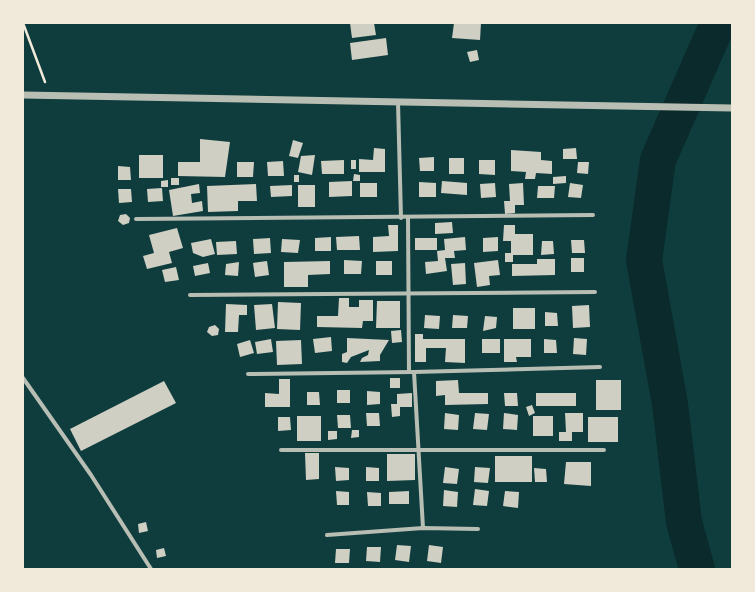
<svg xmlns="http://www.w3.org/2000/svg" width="755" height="592" font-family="'Nunito Sans',sans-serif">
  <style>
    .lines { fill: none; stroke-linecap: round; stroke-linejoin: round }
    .river { stroke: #0a2a2b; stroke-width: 36 }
    .building { fill: #cfcfc3 }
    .path { stroke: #f1e9da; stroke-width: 2.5 }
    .minor { stroke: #b8beb3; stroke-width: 4 }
    .tertiary { stroke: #b8beb3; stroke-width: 7 }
  </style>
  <rect width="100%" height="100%" fill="#0f3d3e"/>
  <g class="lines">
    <!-- river -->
    <polyline class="river" points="697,569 684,522 670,404 644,260 658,160 718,23"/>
  </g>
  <!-- building -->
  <g class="building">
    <polygon points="350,23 374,23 376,35 352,38"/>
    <polygon points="454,23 481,23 480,40 452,38"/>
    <polygon points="386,38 388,55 352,60 350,43"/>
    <polygon points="477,50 479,60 470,62 467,52"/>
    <polygon points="200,139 230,142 225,177 178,176 178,162 200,162"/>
    <polygon points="293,140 303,143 298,158 289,156"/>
    <polygon points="374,148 385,149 385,172 359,172 359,159 373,160"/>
    <polygon points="576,148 577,159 563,159 563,149"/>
    <polygon points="511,150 541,152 541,160 552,161 552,174 536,173 535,179 525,179 526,172 511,171"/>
    <rect x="139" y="155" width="24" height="23"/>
    <polygon points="315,155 312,175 298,172 301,156"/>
    <polygon points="434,157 434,171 420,171 419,158"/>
    <rect x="449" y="158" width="15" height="16"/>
    <polygon points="344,160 344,174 322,174 321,161"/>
    <rect x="351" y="160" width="5" height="9"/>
    <polygon points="479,160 495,160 495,175 479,174"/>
    <polygon points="283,161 284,176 268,176 267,162"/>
    <polygon points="237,162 254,162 253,177 237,177"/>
    <polygon points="578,162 589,162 588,174 577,173"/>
    <polygon points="118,166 130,167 131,180 118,180"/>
    <polygon points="354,174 360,175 360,181 353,181"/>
    <rect x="294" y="175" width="5" height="7"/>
    <polygon points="566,176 566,183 553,184 553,177"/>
    <rect x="171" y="178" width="8" height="7"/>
    <polygon points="168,180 168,187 161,187 161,181"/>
    <polygon points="352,181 352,196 329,197 329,182"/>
    <polygon points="442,181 467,183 467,195 441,193"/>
    <polygon points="419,182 436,183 436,197 419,197"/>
    <rect x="360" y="183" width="17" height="14"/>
    <polygon points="495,183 496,197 481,198 480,184"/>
    <polygon points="523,183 524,205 515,205 515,213 505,214 504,201 510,201 509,184"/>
    <polygon points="570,183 583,185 581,198 568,197"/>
    <polygon points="199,184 200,193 191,194 192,203 202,201 203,211 173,216 169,190"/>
    <polygon points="256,184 257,201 238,201 238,211 208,212 207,186"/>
    <polygon points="292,185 292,196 271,197 270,186"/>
    <rect x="298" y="185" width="17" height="22"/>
    <polygon points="538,186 555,186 554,198 537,198"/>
    <polygon points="162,188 163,201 148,202 147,189"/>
    <polygon points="118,189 131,189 132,202 119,203"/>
    <polygon points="126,214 130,218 129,223 123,225 118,221 120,215"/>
    <polygon points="452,222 453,233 435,234 435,223"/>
    <polygon points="388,225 398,225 398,251 373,252 373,237 389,236"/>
    <polygon points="504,225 515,225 515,234 533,234 533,255 513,255 513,262 505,262 505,253 511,253 511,241 503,241"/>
    <polygon points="177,228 183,248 169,252 172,263 147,269 143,256 154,253 149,235"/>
    <polygon points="359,236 360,250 337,250 336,237"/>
    <polygon points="331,237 331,251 315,251 315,238"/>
    <polygon points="465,237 466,250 454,251 455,258 445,258 447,271 426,274 425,262 438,261 437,251 445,250 444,239"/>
    <polygon points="498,237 498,251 483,252 483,238"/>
    <polygon points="270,238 271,253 254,254 253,239"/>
    <rect x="415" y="238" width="22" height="12"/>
    <polygon points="211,239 215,254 203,257 193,253 191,243"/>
    <polygon points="282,239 300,240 298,253 281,252"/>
    <polygon points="571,240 584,240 585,253 572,253"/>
    <polygon points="236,241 237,254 217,255 216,242"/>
    <polygon points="542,241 553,241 554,254 541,255"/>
    <rect x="571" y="258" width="13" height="14"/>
    <polygon points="537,259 555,259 555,275 512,276 512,264 537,264"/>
    <polygon points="344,260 362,261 361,274 344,274"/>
    <polygon points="498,260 500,275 489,276 490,285 477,287 474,263"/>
    <polygon points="267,261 269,275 255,277 253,263"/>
    <polygon points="330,261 330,274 308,275 308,287 284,287 284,262"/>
    <rect x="376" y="261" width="16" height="14"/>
    <polygon points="239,262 238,276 225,275 226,264"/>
    <polygon points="208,263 210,273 195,276 193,266"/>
    <polygon points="465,263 466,284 453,285 451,264"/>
    <polygon points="176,267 179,280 165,282 162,270"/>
    <polygon points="339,298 349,298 349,307 359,307 359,300 373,300 373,321 363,321 362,328 317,327 317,316 338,316"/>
    <polygon points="377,301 400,301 400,328 376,328"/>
    <polygon points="278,302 301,303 300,330 277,329"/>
    <polygon points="226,304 247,305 247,315 239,315 238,332 225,332"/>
    <polygon points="272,304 275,328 256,330 254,305"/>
    <polygon points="589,305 590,327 573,328 572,306"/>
    <rect x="513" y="308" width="22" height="21"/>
    <polygon points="545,312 557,313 558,326 545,326"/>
    <polygon points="425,315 440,316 439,329 424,328"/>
    <polygon points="453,315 468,316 467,328 452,328"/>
    <polygon points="485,316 497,317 496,328 483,331"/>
    <polygon points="215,325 219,329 218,335 212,336 207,332 209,327"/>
    <polygon points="401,330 402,342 392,343 391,331"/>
    <polygon points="415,334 423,334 423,339 465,339 465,363 445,362 446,348 426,348 426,362 415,362"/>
    <polygon points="331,337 332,351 315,353 313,339"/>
    <polygon points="347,338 389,340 380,355 380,361 360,362 362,358 368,355 369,350 351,357 347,363 342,362 342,354 347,352"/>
    <polygon points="574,338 587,339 586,355 573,354"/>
    <polygon points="271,339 273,352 257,354 255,342"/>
    <rect x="482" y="339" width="18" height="14"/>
    <polygon points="504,339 531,339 531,357 516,357 517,362 504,362"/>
    <polygon points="544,339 556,340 557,353 544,353"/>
    <polygon points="250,340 254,353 240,357 237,344"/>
    <polygon points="301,340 302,364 277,365 276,341"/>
    <rect x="390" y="378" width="10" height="10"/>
    <polygon points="279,379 290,379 290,407 265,407 265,393 279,394"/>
    <polygon points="458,380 459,393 488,393 488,404 445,405 445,395 436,396 436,381"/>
    <rect x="596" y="380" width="25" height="30"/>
    <polygon points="164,381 176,403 81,451 70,429"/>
    <rect x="337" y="390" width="13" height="13"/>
    <polygon points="367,391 380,392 380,404 367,405"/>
    <polygon points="307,392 319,392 320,405 307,405"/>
    <polygon points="412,393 412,407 400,407 400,416 392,417 391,404 397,404 397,394"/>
    <polygon points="504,393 517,393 518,406 505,406"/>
    <rect x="536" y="393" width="40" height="13"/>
    <polygon points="532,405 535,413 529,416 526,407"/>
    <polygon points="366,413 379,413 380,426 367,426"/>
    <polygon points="445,413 459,415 458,430 444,429"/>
    <polygon points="475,413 489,414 487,430 473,429"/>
    <polygon points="504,413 518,415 517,430 503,429"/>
    <polygon points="565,413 583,413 583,432 572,432 572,441 559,441 559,432 566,432"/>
    <polygon points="337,415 350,415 351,428 338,428"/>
    <rect x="297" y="416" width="24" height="25"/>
    <rect x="533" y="416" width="20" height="20"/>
    <polygon points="278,417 290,417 291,430 278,431"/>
    <rect x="588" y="417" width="30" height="25"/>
    <polygon points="352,430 359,430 359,437 351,438"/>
    <polygon points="328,431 337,431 337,439 328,440"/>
    <polygon points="305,453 319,453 319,479 306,480"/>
    <polygon points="387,454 415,454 415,480 387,481"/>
    <rect x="495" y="456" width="37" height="26"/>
    <polygon points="566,462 591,462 591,486 564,484"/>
    <polygon points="335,467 349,468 349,480 336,481"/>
    <polygon points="366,467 379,468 379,481 366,481"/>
    <polygon points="445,467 459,469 457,484 443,483"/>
    <polygon points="475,467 490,468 488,483 474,482"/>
    <polygon points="534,468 546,469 547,482 535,482"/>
    <polygon points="475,489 489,491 487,506 473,505"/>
    <polygon points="444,490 458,492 457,507 443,506"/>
    <polygon points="336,491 349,492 349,505 337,505"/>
    <polygon points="409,491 409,504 389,504 389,492"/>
    <polygon points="505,491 519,492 518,508 503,506"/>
    <polygon points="367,492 381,493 381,506 368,506"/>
    <polygon points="146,522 148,531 139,533 138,524"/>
    <polygon points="397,545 411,546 409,562 395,560"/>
    <polygon points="429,545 443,547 441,563 427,561"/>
    <polygon points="367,547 381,547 380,562 366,561"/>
    <polygon points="164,548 166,556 157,558 156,550"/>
    <polygon points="336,549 350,549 349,563 335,563"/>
  </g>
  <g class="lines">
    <!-- path -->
    <polyline class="path" points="23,23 45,82"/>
    <!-- minor -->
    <g class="minor">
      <polyline points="398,102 401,218"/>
      <polyline points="408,217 409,372"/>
      <polyline points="136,219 593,215"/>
      <polyline points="190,295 595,292"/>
      <polyline points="414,372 423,528"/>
      <polyline points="248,374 414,372 600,367"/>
      <polyline points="23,378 91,475 151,569"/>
      <polyline points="281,450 604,450"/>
      <polyline points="327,535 423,528 478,529"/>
    </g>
    <!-- tertiary -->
    <polyline class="tertiary" points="23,95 732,108"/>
  </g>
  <!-- border -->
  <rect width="755" height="592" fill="none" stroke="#f1e9da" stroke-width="48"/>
</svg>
